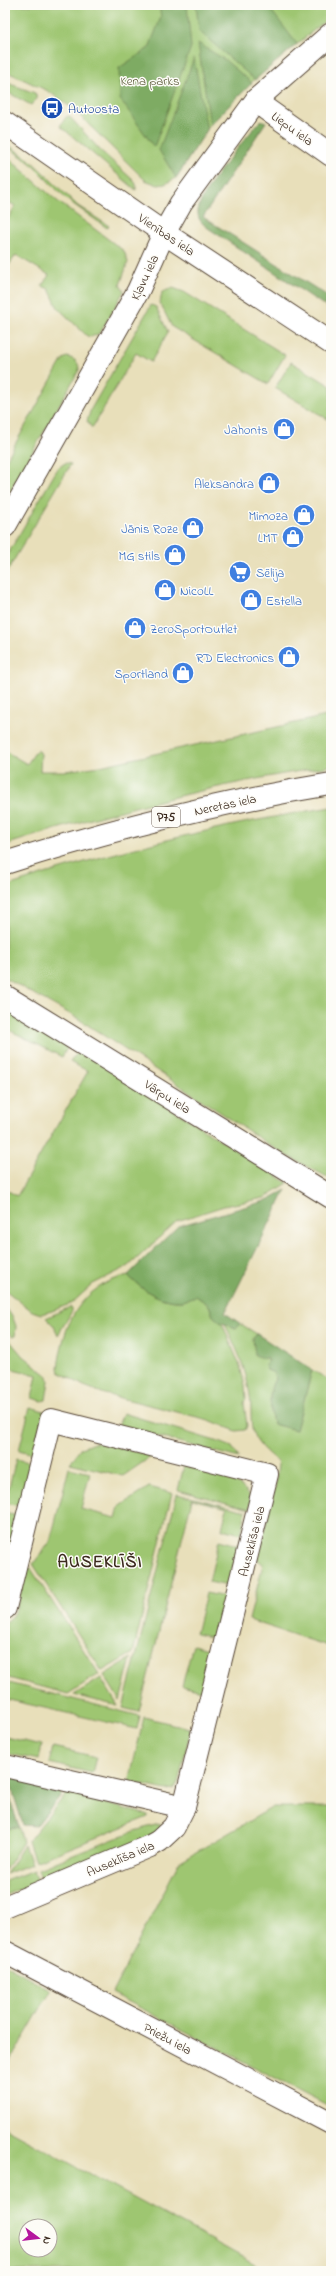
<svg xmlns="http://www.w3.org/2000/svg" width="336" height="2276" font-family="'Indie Flower',sans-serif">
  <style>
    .green { fill: #9ec671; stroke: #6c7848; fill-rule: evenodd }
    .forest { fill: #7eab63; stroke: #5c6a40 }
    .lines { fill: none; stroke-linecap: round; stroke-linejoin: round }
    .minor-casing { stroke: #554535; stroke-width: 24 }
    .major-casing { stroke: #554535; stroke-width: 24 }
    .minor { stroke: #fff; stroke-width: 22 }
    .major { stroke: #fff; stroke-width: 22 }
    .labels { text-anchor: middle; stroke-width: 3; stroke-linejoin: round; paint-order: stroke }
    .shield { fill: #fdfcf7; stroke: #75695f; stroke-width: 1 }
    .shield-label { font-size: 12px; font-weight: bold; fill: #3b2a1e }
    .park-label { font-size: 13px; fill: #595937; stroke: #fdfcf7 }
    .transit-label { font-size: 13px; fill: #164399; stroke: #fdfcf7; text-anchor: start }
    .street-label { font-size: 13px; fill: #3b2a1e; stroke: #fdfcf7 }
    .shop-label { font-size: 13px; fill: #366cbe; stroke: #fdfcf7; text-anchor: end }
    .district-label { font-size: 17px; font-weight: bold; letter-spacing: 1px; fill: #3b2a1e; stroke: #fdfcf7 }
  </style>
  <rect width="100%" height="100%" fill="#fdfcf7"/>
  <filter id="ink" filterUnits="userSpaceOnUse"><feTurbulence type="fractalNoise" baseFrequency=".025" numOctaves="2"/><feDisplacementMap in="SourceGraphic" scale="8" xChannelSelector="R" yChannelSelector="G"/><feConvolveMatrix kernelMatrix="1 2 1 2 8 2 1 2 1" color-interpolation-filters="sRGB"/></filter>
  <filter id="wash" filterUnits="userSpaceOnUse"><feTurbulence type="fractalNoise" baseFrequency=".012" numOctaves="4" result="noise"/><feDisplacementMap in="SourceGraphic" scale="16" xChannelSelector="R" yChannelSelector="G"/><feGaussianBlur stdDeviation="0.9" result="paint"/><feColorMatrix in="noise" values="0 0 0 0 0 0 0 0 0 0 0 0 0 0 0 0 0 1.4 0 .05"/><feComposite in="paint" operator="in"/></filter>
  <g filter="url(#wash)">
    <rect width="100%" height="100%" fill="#e8dfba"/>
    <!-- green -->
    <g class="green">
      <polygon points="5,5 331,5 331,16 253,81 210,125 176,178 165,184 158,185 145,180 72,108 48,91 5,71"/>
      <polygon points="5,82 35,93 37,99 31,105 5,91"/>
      <polygon points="69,116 100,150 133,180 136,184 136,190 60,126 66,117"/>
      <polygon points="5,143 30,160 78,206 109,226 107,228 66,199 29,162 5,145"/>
      <polygon points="5,155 56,200 124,251 128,262 120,285 124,291 100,333 91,337 87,336 58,308 49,289 42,286 49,275 16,255 9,265 5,263 5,224 15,206 5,200"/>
      <polygon points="173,288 184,292 285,355 268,384 172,327 160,303 162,292"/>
      <polygon points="151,305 156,307 168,332 151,362 136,353 92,428 87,421 91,409"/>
      <path d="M67,357C75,359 79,362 79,370L5,500V462L63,359Z"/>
      <polygon points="291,362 331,386 331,421 275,388"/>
      <polygon points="65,463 71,464 5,575 5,559 58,468"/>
      <path d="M331,715V766C220,783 111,811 5,845V751L27,764L36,751H39L41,754L40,771H65L100,766Z"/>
      <path d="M331,807V1179L282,1153L77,1018L5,978V887C111,851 220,825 331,807Z"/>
      <polygon points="5,1002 69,1045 62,1057 5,1028"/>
      <polygon points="78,1052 84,1053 288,1183 264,1198 224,1206 177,1221 129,1266 93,1284 72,1303 52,1311 41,1314 32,1311 5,1290 5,1189 17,1196 88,1071 70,1062"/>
      <path d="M128,1275C139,1288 159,1301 178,1301C183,1302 191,1297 196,1296L209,1305L213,1316L222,1323L240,1366L245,1386L246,1399L244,1403L247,1426L245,1430L236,1431L209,1420L105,1394L84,1386L59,1372L58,1368C64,1322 80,1287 128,1275Z"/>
      <polygon points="5,1306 13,1318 16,1326 15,1336 12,1337 5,1328"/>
      <polygon points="70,1307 72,1308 72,1311 58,1335 54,1326 46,1318"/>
      <path d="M225,1324L236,1328L241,1324L257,1334L253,1339L269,1361L265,1365L267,1370L274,1373L275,1380C267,1391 271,1411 273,1424L296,1430L312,1370L331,1381V1647L249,1620L263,1564L257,1559L275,1488L278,1465L277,1461C239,1431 257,1424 248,1385C244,1363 234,1344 225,1324Z"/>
      <polygon points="5,1335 20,1353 48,1376 49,1381 46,1400 42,1401 32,1398 37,1375 5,1367"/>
      <polygon points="30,1407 44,1411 33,1454 19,1450"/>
      <polygon points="123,1413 222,1443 232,1447 239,1458 118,1426"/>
      <polygon points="94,1443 101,1443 152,1456 123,1476 70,1463 81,1448"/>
      <polygon points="16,1459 31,1463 20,1506 5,1503"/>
      <path d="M184,1466C202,1471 241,1478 250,1496C251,1500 250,1505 250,1509L178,1490Z"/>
      <polygon points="69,1468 90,1473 81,1509 116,1518 119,1507 149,1487 172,1493 133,1653 102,1671 33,1564 50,1542"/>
      <polygon points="177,1494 246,1511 241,1534 222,1529 227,1508 192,1499 139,1712 123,1708"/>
      <polygon points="5,1513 18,1516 7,1558 5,1558"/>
      <polygon points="219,1540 238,1545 228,1586 209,1582"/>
      <path d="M30,1567L99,1674L68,1694L5,1677V1622C21,1616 19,1581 30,1567Z"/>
      <polygon points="206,1593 225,1597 215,1638 196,1634"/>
      <polygon points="193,1645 212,1650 202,1691 182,1686"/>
      <polygon points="131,1658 120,1701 104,1675"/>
      <polygon points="101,1678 118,1706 74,1695"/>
      <polygon points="5,1682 140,1716 137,1729 5,1699"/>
      <polygon points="144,1717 189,1728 190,1733 178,1783 174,1789 166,1790 129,1782"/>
      <polygon points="5,1737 42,1745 39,1760 5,1753"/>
      <polygon points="53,1747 96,1757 92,1773 49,1763"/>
      <polygon points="70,1789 85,1798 148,1815 148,1817 35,1862 28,1841"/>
      <polygon points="273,1807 331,1807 331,2107 112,1993 179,1862"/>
      <polygon points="159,1824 162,1832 42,1881 38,1869 134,1831"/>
      <polygon points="13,1827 19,1828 23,1842 5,1870 5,1831"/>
      <polygon points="24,1845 31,1864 6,1874"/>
      <polygon points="34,1870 38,1882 5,1895 5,1881"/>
      <polygon points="5,1964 51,1990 5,2070"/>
      <path d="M5,2128L268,2271H5ZM26,2226H50V2250H26Z"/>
    </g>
    <!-- forest -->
    <g class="forest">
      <polygon points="159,5 187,5 191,47 154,147 120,99 119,68 149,48 161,17"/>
      <polygon points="196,5 267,5 297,44 255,80 199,31"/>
      <polygon points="198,43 225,60 252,83 210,125"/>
      <polygon points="194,58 207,130 176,178 159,150"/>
      <path d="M261,120L266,122L203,217L331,298V310L208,228C203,224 198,220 198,213C196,196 248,135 261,120Z"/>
      <path d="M286,1190L225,1313L241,1324L236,1328L220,1322L213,1316L209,1305L196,1296C191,1297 183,1302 178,1301C159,1301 139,1288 128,1275L178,1226L265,1201Z"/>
      <path d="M257,1334L312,1370L296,1430L273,1424C271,1411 267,1391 275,1379L274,1373L267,1370L265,1365L269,1361L267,1357L264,1359L255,1355L253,1339Z"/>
      <polygon points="8,1776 66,1789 36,1826 23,1825"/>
      <polygon points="5,1781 19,1828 13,1827 5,1831"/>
    </g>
  </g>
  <g filter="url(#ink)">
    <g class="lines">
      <!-- minor casing -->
      <g class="minor-casing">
        <g id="minor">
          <polyline points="257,99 266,109 331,155"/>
          <polyline points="5,526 138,291 164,233 181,203 257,99 331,34"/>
          <polyline points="5,996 331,1197"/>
          <polyline points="5,1608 51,1420 267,1474 184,1807 174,1827 159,1841 150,1846 5,1907"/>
          <polyline points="5,1766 184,1807"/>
          <polyline points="5,1952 331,2123"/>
        </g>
      </g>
      <!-- major casing -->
      <g class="major-casing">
        <g id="major">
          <polyline points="5,123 164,233 331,343"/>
          <path d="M5,863C112,829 220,802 331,784"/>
        </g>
      </g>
      <!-- minor -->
      <use href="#minor" class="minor"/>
      <!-- major -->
      <use href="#major" class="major"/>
    </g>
  </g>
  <!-- icons -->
  <defs>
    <g id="bus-disc" transform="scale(1.15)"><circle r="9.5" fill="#1a4fb4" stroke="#fdfcf7"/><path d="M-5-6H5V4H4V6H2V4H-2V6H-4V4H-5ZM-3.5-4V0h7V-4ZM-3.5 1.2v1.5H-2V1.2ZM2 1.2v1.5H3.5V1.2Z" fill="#fff"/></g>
    <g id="shop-disc" transform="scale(1.15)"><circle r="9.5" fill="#3f7fe0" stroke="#fdfcf7"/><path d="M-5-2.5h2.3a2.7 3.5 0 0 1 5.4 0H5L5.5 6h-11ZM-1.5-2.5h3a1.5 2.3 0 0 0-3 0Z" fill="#fff"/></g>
    <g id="supermarket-disc" transform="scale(1.15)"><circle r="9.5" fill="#3f7fe0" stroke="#fdfcf7"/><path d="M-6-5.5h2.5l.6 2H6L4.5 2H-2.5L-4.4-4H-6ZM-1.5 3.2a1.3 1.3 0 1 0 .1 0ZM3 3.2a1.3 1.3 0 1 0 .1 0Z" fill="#fff"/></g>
  </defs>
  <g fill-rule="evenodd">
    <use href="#bus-disc" x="52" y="108"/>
    <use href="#shop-disc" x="284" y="429"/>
    <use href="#shop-disc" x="269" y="483"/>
    <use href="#shop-disc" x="304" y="515"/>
    <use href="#shop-disc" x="193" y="528"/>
    <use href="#shop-disc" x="293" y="537"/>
    <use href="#shop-disc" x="175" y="555"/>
    <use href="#supermarket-disc" x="240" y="572"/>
    <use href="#shop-disc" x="165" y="590"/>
    <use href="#shop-disc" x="251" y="600"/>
    <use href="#shop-disc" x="135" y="628"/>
    <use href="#shop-disc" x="289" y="657"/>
    <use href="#shop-disc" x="183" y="673"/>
  </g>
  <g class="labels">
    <!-- shield labels -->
    <rect class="shield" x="152" y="807" width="28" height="20" rx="3"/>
    <g class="shield-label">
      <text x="166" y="821">P75</text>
    </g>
    <!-- park labels -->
    <g class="park-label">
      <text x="150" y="85">Kena parks</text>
    </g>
    <!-- transit labels -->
    <g class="transit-label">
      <text x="68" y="113">Autoosta</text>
    </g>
    <!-- street labels -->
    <g class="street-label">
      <text transform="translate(293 128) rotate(36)" y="5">Liepu iela</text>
      <text transform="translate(167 234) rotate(34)" y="5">Vienības iela</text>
      <text transform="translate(144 277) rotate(-65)" y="5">Kļavu iela</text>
      <text transform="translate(225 804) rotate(-12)" y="5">Neretas iela</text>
      <text transform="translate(168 1096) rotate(32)" y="5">Vārpu iela</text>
      <text transform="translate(251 1541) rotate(-76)" y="5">Auseklīša iela</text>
      <text transform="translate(120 1858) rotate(-23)" y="5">Auseklīša iela</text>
      <text transform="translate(168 2038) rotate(28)" y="5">Priežu iela</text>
    </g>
    <!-- shop labels -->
    <g class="shop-label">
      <text x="268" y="434">Jahonts</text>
      <text x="254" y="488">Aleksandra</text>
      <text x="288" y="520">Mimoza</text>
      <text x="178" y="533">Jānis Roze</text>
      <text x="278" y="542">LMT</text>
      <text x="160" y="560">MG stils</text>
      <text x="256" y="577" text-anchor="start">Sēlija</text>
      <text x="180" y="595" text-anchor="start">NicoLL</text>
      <text x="266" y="605" text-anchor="start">Estella</text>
      <text x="150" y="633" text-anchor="start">ZeroSportOutlet</text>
      <text x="274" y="662">RD Electronics</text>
      <text x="168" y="678">Sportland</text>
    </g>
    <!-- district labels -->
    <g class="district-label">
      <text x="100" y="1567">AUSEKLĪŠI</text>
    </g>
  </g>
  <!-- margin -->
  <rect width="336" height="2276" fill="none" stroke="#fdfcf7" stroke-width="20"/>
  <!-- north arrow -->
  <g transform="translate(38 2238) rotate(105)"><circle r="19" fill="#fdfcf7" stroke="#afa8a0"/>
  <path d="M0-3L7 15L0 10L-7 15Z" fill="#b5179e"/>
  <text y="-6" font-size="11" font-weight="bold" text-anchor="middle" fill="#3b2a1e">N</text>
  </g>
</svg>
